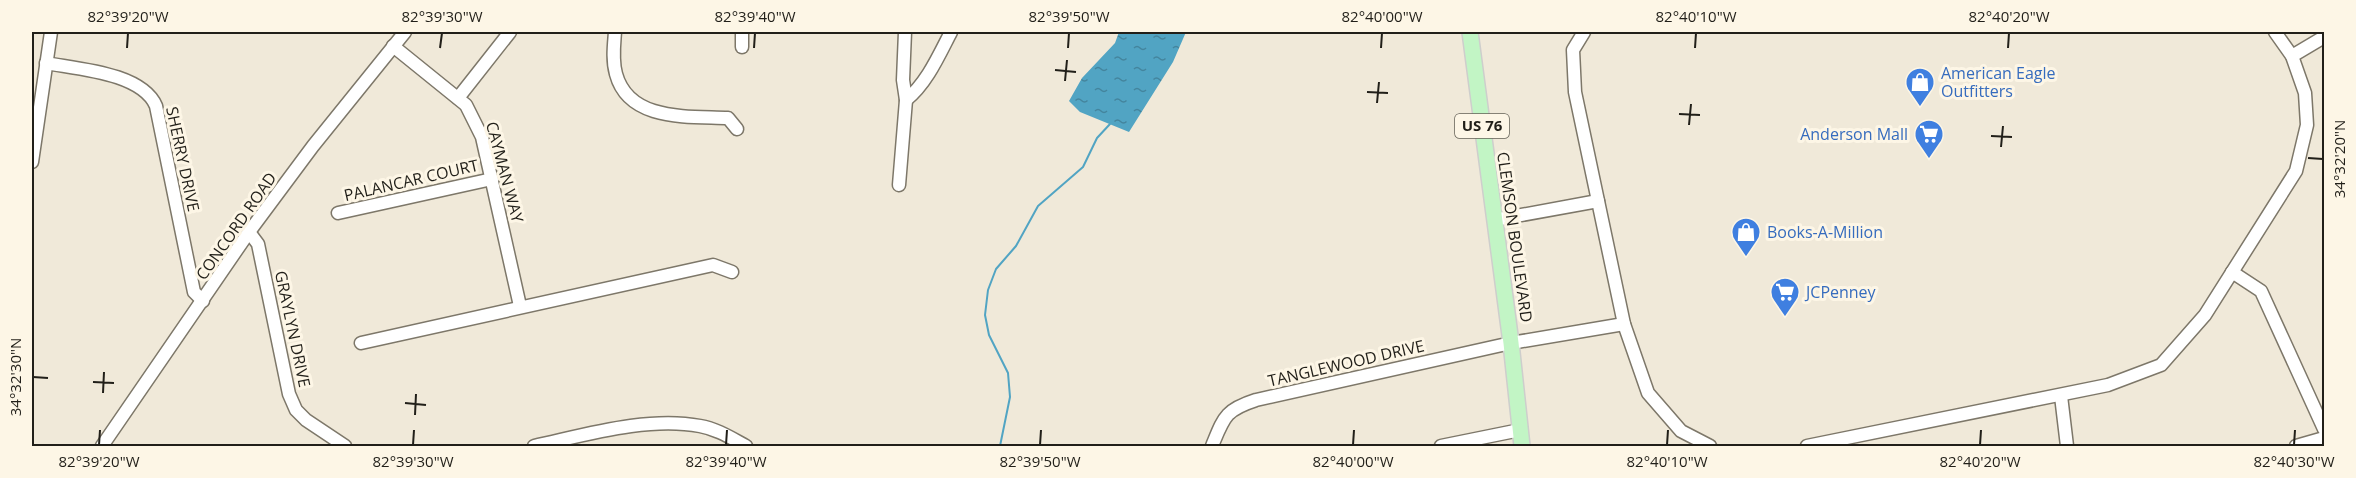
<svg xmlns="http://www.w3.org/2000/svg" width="2356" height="478" font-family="'Open Sans',sans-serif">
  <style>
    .water { fill: url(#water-ripples) }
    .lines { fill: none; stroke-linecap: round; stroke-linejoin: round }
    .stream { stroke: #51a4c3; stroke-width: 2 }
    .minor-casing { stroke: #7d7769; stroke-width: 15 }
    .major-casing { stroke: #cececc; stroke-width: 18 }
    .minor { stroke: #fff; stroke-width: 12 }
    .major { stroke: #c2f5c5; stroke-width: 15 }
    .ticks { fill: none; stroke: #211f19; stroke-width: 2 }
    .labels { text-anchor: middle; stroke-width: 6; stroke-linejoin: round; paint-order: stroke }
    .shield { fill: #fdf6e6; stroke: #636056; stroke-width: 1.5 }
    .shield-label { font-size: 15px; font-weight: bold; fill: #211f19 }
    .shop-label { font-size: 16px; fill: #366cbe; stroke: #fdf6e6; text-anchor: start }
    .street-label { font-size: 16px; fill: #211f19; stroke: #fdf6e6 }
    .neatline { fill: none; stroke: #211f19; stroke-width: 2 }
    .ticks-label { font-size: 15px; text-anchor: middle; fill: #211f19 }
  </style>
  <defs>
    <pattern id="water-ripples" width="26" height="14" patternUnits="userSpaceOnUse" patternTransform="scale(1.5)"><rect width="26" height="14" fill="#51a4c3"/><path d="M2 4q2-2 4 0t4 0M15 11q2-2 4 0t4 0" fill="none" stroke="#43859e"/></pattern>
  </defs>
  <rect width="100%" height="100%" fill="#f0e9d9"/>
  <!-- water -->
  <polygon class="water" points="1119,32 1186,32 1173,62 1129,132 1080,112 1069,101 1082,78 1115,43"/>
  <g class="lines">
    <!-- stream -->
    <polyline class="stream" points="1000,446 1010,397 1008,373 989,335 985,315 988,290 996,269 1016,246 1038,206 1083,167 1097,138 1110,124"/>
    <!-- minor casing -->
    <g class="minor-casing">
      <g id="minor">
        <path d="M615,32C614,45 612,60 616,74C629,122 689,116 728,118L737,129"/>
        <polyline points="1584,32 1573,50 1575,92 1624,324 1648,393 1681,431 1710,446"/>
        <polyline points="393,46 466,105 482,137 520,306"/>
        <polyline points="742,47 742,32"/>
        <polyline points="2292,56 2324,37"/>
        <path d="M46,63C78,69 142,73 156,106L194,292L203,301"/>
        <polyline points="458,98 510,32"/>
        <path d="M906,100C927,83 939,55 951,32"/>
        <polyline points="32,162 51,32"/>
        <polyline points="899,185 906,100 903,80 905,32"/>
        <polyline points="338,213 492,179"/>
        <polyline points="1494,220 1598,201"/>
        <polyline points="249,232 258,244 289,394 296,410 306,420 345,446"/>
        <polyline points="2232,272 2261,291 2324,429"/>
        <polyline points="361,343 713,265 732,272"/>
        <polyline points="2061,396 2067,446"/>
        <polyline points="102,446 249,232 313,146 405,32"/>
        <path d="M534,446C585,435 648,416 700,426C717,429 731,438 746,446"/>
        <path d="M1212,446C1224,417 1225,410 1256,400L1511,343L1624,324"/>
        <polyline points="1441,446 1520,430"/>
        <polyline points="1807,446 2108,385 2161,365 2205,315 2296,171 2307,125 2305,93 2292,56 2275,32"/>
        <polyline points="2296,446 2324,438"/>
      </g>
    </g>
    <!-- major casing -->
    <g class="major-casing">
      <polyline id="major" points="1470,32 1511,343 1522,446"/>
    </g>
    <!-- minor -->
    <use href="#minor" class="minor"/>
    <!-- major -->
    <use href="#major" class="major"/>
  </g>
  <!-- ticks -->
  <path class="ticks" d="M127,48L128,33M440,48L442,33M754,48L755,33M1068,48L1069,33M1381,48L1382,33M1695,48L1696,33M2008,48L2009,33M1055,70L1076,72M1065,81L1067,60M1367,92L1388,93M1377,103L1379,82M1679,114L1700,115M1689,125L1691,104M1991,136L2012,137M2001,147L2003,126M2308,158L2323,159M33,377L48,378M93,382L114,383M103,393L104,372M405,403L426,405M415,415L416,394M99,445L100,430M413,445L414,430M726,445L727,430M1040,445L1041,430M1353,445L1354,430M1667,445L1668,430M1980,445L1981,430M2294,445L2295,430"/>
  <!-- icons -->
  <defs>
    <g id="shop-pin" transform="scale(1.5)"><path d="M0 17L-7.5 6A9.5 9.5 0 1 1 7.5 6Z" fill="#3f7fe0" stroke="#fdf6e6"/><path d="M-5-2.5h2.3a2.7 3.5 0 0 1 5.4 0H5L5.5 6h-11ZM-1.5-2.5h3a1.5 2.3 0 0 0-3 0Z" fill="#fff"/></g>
    <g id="supermarket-pin" transform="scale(1.5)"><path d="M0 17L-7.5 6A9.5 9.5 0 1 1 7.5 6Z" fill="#3f7fe0" stroke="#fdf6e6"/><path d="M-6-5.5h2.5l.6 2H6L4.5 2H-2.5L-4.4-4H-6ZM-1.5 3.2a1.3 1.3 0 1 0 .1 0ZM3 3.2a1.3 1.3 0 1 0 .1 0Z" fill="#fff"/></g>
  </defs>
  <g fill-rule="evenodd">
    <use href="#shop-pin" x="1920" y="82"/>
    <use href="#supermarket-pin" x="1929" y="134"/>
    <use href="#shop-pin" x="1746" y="232"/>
    <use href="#supermarket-pin" x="1785" y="292"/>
  </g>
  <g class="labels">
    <!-- shield labels -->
    <rect class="shield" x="1455" y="114" width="54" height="24" rx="4.5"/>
    <g class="shield-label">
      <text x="1482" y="131">US 76</text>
    </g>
    <!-- shop labels -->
    <g class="shop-label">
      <text x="1941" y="79">American Eagle<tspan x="1941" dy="18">Outfitters</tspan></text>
      <text x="1908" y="140" text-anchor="end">Anderson Mall</text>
      <text x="1767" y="238">Books-A-Million</text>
      <text x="1806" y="298">JCPenney</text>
    </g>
    <!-- street labels -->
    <g class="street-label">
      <text transform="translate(183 159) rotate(78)" y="6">SHERRY DRIVE</text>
      <text transform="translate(505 172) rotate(75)" y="6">CAYMAN WAY</text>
      <text transform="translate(411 180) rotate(-13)" y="6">PALANCAR COURT</text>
      <text transform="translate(236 226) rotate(-55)" y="6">CONCORD ROAD</text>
      <text transform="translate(1515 237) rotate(82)" y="6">CLEMSON BOULEVARD</text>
      <text transform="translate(293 329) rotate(78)" y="6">GRAYLYN DRIVE</text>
      <text transform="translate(1346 363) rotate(-13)" y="6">TANGLEWOOD DRIVE</text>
    </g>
  </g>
  <!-- border -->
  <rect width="2356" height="478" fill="none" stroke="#fdf6e6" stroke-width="66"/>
  <rect x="33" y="33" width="2290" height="412" class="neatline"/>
  <g class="ticks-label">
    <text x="128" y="22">82°39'20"W</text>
    <text x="442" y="22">82°39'30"W</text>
    <text x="755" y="22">82°39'40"W</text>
    <text x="1069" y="22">82°39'50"W</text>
    <text x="1382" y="22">82°40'00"W</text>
    <text x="1696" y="22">82°40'10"W</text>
    <text x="2009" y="22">82°40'20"W</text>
    <text transform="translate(2340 159) rotate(-90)" y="5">34°32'20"N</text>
    <text transform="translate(16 377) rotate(-90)" y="5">34°32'30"N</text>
    <text x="99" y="467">82°39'20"W</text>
    <text x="413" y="467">82°39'30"W</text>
    <text x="726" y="467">82°39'40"W</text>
    <text x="1040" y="467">82°39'50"W</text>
    <text x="1353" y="467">82°40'00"W</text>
    <text x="1667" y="467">82°40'10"W</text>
    <text x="1980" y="467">82°40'20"W</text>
    <text x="2294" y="467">82°40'30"W</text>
  </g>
</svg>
